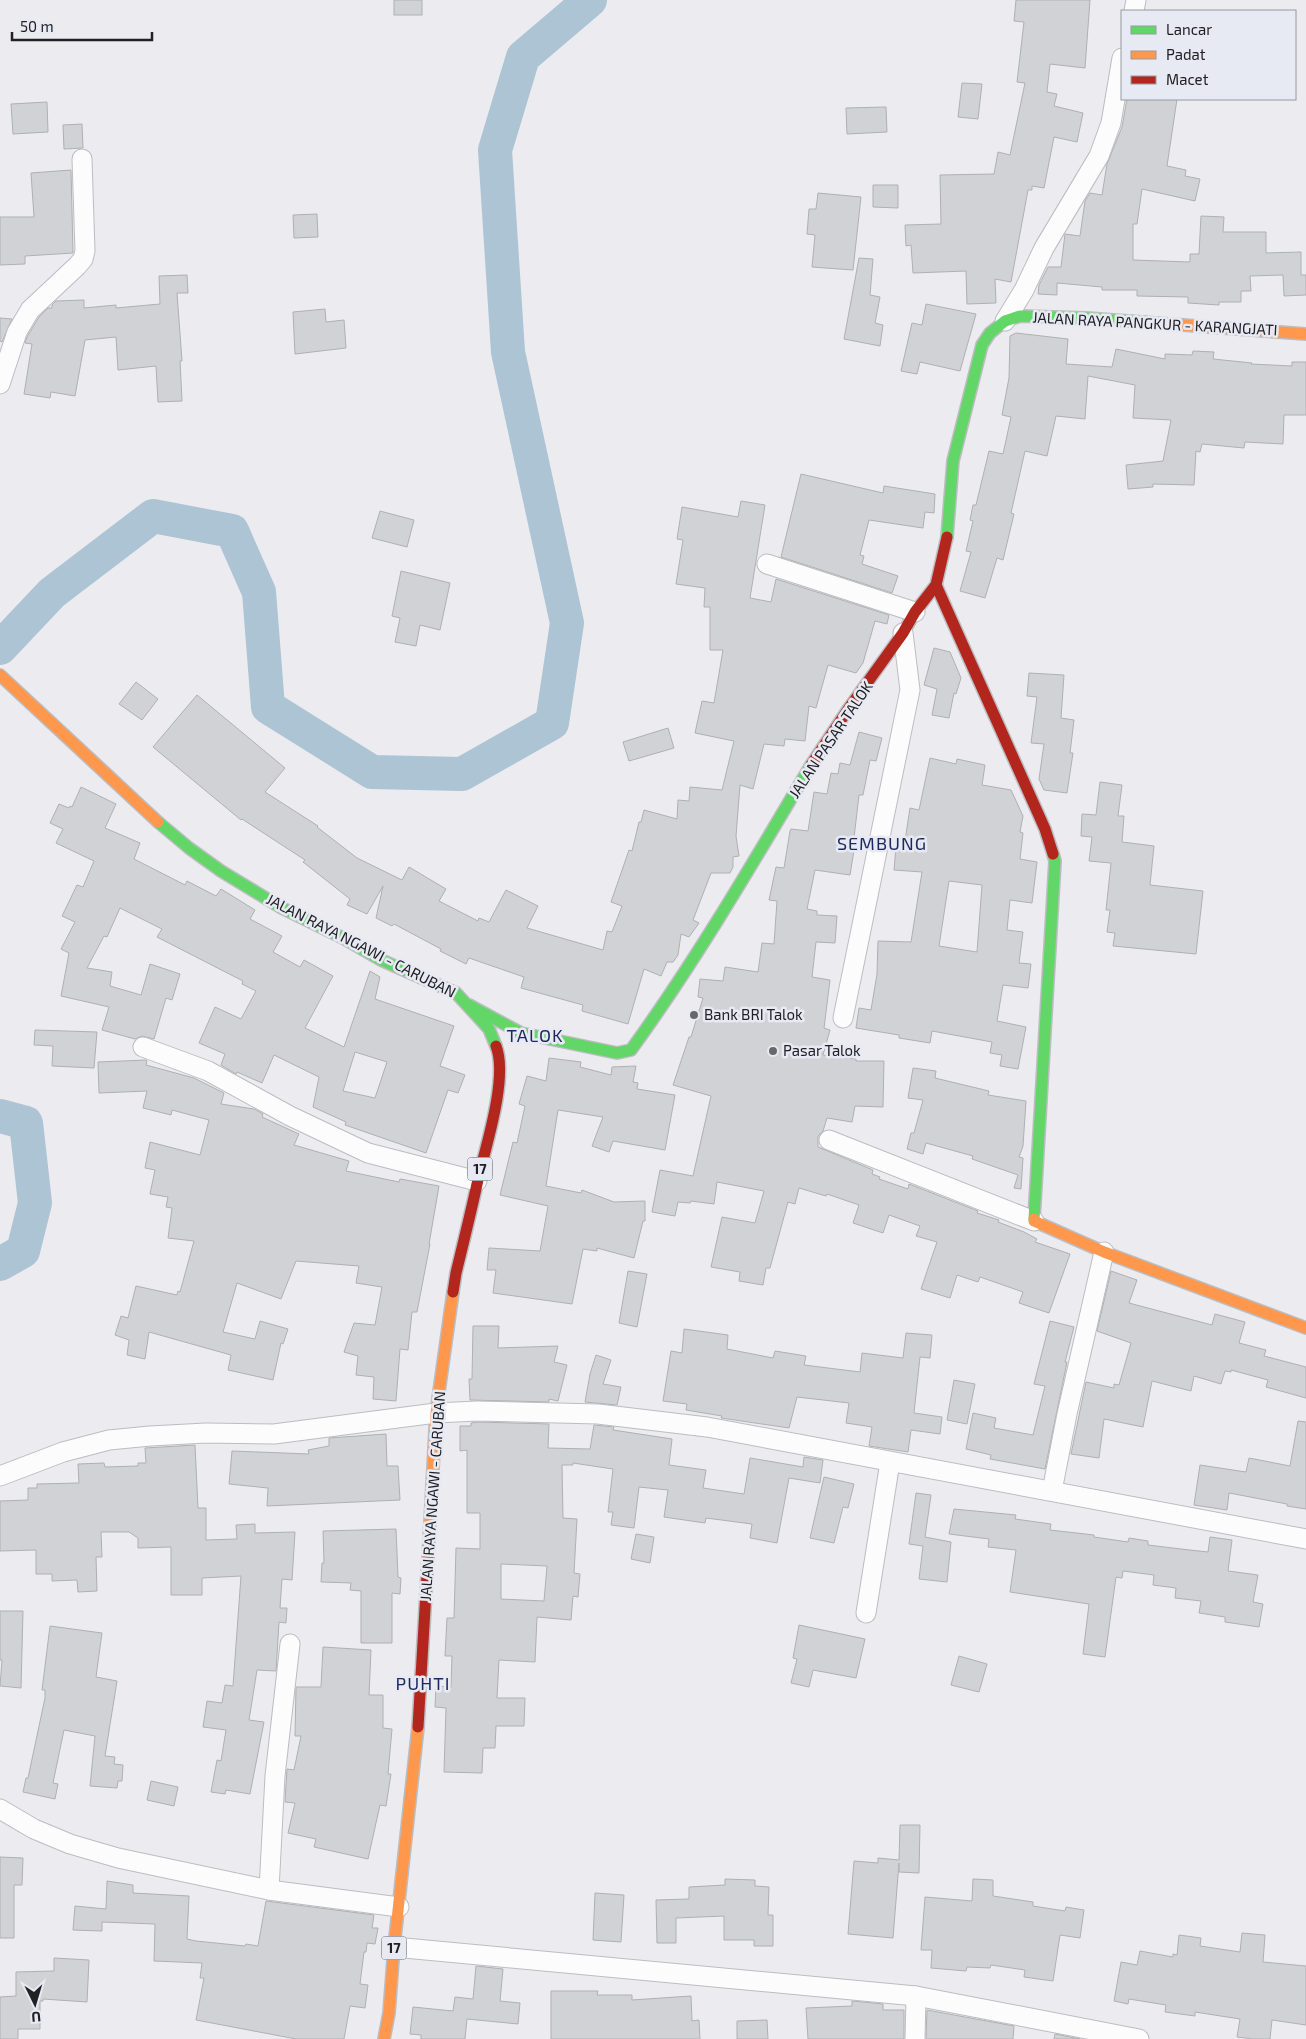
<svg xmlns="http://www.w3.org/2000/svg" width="1306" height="2039" font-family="'Exo 2',sans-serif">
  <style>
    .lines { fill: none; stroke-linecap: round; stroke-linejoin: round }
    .river { stroke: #acc4d3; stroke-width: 34 }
    .building { fill: #d1d2d5; stroke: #b0b0b4; fill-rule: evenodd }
    .street-casing { stroke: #bcbdc1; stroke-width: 21 }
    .fast-casing { stroke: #bcbdc1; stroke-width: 14 }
    .slow-casing { stroke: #bcbdc1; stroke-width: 14 }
    .jam-casing { stroke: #bcbdc1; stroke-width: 14 }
    .street { stroke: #fcfcfd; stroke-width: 19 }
    .fast { stroke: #63d668; stroke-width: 11 }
    .slow { stroke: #ff974d; stroke-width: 11 }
    .jam { stroke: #b3261e; stroke-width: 11 }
    .poi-dot { fill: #67686b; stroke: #e8eaf3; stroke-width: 2 }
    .labels { text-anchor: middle; stroke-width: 5; stroke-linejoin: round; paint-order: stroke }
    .shield { fill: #e8eaf3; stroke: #5c5d62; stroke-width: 1 }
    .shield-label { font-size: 14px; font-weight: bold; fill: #202124 }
    .street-label { font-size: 15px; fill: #202124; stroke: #e8eaf3 }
    .poi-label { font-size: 15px; fill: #202124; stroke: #e8eaf3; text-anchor: start }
    .quarter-label { font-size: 18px; letter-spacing: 1px; fill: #1e275f; stroke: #e8eaf3 }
  </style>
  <rect width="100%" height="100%" fill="#ebebf0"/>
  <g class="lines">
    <!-- river -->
    <g class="river">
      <polyline points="0,648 52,593 153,516 232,531 259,592 268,707 372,772 462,774 552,723 567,623 508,352 495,150 523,57 590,0"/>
      <polyline points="0,1116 26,1123 35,1203 23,1251 0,1264"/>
    </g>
  </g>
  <!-- building -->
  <g class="building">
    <rect x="394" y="0" width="28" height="15"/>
    <polygon points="1016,0 1090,0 1085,68 1050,64 1047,92 1057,94 1054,106 1083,113 1077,142 1054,137 1044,188 1032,186 1032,190 1028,190 1011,282 995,279 996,303 967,304 966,271 913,273 911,245 906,246 905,225 941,224 940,175 994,174 998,152 1010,155 1025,83 1017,82 1024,22 1014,21"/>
    <polygon points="962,83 982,84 978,119 958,117"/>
    <polygon points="1127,99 1177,99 1167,166 1186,170 1185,176 1200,179 1195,201 1142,189 1137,224 1133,224 1133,260 1190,262 1190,254 1199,254 1201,216 1224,217 1223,232 1266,232 1266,253 1301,252 1301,275 1306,275 1306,295 1284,296 1283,275 1250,276 1251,291 1241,291 1241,302 1219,302 1219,305 1188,303 1188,297 1137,296 1137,290 1102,290 1102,287 1057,283 1057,295 1038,294 1039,285 1048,267 1061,267 1065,234 1080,236 1085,201 1090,193 1102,195 1107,164 1122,127"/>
    <polygon points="47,102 48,132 13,134 11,104"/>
    <polygon points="886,107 887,132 847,134 846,108"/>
    <polygon points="82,124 83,148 64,149 63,125"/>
    <polygon points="71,170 73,253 25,256 25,264 0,265 0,217 34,217 31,173"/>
    <polygon points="873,185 898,185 898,208 873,207"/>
    <polygon points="818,193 861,197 853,270 812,267 815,235 807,234 809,209 816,209"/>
    <polygon points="317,214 318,237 294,238 293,215"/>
    <polygon points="859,258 873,259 870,295 880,297 875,323 883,325 880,346 844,339"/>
    <polygon points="187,275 188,293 177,293 182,361 180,361 182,401 158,402 156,366 118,370 116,337 85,340 75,396 51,392 50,398 24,394 32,344 25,343 27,337 39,317 48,308 52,308 52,305 56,301 84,300 84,308 116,305 116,308 160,304 159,276"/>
    <polygon points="926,304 976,314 960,371 920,362 917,374 901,371 912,323 922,325"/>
    <polygon points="325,309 326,322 344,320 346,348 295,354 293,312"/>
    <polygon points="0,318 12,319 2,342 0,341"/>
    <polygon points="1016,333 1068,339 1066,364 1112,367 1116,349 1165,359 1165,354 1192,355 1193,351 1214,352 1213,359 1252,363 1251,364 1292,366 1292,362 1306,362 1306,415 1284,415 1283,444 1245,442 1244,448 1202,444 1200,452 1196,451 1194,485 1153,484 1153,487 1128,489 1126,465 1163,461 1171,420 1133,418 1135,385 1088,376 1085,419 1056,416 1047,456 1025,451 1011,513 1014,514 1003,560 997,558 985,598 960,591 971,552 966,551 973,521 970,520 973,505 976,505 989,451 1003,454 1011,417 1002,415 1009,378 1010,336"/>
    <polygon points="801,474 883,493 884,486 935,494 934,513 925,512 923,528 869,520 860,555 864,556 862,564 898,576 892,593 781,557"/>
    <polygon points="741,501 765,505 750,598 771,602 776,579 889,615 887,624 875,621 863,663 856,673 828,665 816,708 809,706 805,741 785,739 784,746 764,744 753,789 740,785 736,836 739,856 733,857 733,867 730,873 711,873 693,920 699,923 689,937 681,934 678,955 673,962 667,962 661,976 644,969 628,1024 582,1011 583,1005 521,988 524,977 469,958 466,964 440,951 441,949 394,924 392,926 376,918 383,886 367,914 347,905 350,899 303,862 305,860 242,819 241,820 153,747 197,695 285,768 265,792 318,826 317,827 357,858 402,880 409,867 446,889 439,901 478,921 479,918 489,922 506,890 538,906 527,928 603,950 607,931 612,932 622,906 611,902 629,850 632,851 639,822 641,822 644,810 677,819 678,800 689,801 690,787 722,790 734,741 695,733 702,701 714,703 723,650 710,650 710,607 704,607 705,588 676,584 683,540 677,539 682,507 738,517"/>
    <polygon points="380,511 414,520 407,547 372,538"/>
    <polygon points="401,571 450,583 440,630 420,625 416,646 395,642 400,618 392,616"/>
    <polygon points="934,648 950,652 961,678 956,694 954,693 949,718 932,715 937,689 924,685"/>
    <polygon points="1029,673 1064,675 1061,718 1074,720 1070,753 1073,753 1067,793 1044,790 1039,779 1044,744 1031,743 1037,697 1027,696"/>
    <polygon points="136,682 158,699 142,720 119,704"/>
    <polygon points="668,728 674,748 629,761 623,742"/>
    <polygon points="859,732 882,738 876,761 870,760 863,795 859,795 854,838 856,838 850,875 815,870 807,909 817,911 817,915 837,916 835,943 816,942 812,977 830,980 824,1028 830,1030 823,1055 856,1059 856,1061 884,1061 883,1107 855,1106 852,1122 827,1118 823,1131 818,1136 818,1147 873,1170 872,1174 880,1177 879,1179 908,1189 909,1184 978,1211 977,1213 999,1220 998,1222 1024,1232 1037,1239 1035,1242 1070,1254 1049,1313 1019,1303 1023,1292 980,1277 978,1282 957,1275 950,1298 921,1289 937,1242 916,1236 920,1226 889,1215 883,1233 853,1223 859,1205 827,1194 826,1196 799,1188 795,1204 788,1202 770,1268 766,1268 763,1285 739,1281 740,1272 711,1267 722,1217 755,1223 764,1191 717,1182 714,1204 691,1201 690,1203 678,1202 675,1216 652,1212 660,1170 693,1176 711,1096 673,1085 689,1037 691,1037 703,998 698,997 700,979 723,981 725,967 758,972 762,943 774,944 777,901 769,900 776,867 784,868 790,831 791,829 808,831 814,792 827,794 831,773 838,774 840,763 850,765"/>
    <path d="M930,758L956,764L957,759L985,765L982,785L1011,790L1023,816L1020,832L1023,833L1020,859L1037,862L1032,903L1010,900L1007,930L1023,932L1019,963L1031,964L1028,988L1003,985L997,1021L1026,1027L1018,1069L1000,1066L1002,1055L990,1053L992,1042L932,1031L930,1043L899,1038V1035L856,1028L859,1008L871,1010L877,974L878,941L911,942L922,872L894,870L896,846L904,847L910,808L919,810ZM949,881L982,885L977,952L939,946Z"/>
    <polygon points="1100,782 1122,785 1118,816 1124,816 1122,842 1154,846 1150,885 1203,891 1196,954 1113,946 1115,933 1107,932 1110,910 1106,910 1111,863 1089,861 1092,837 1081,836 1082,814 1096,815"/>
    <path d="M81,787L116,804L105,828L140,843L134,859L185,885L187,881L216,896L221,889L255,910L250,919L282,936L273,952L300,967L304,960L333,976L305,1028L344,1047L370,971L380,977L375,999L454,1026L440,1066L465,1075L458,1093L448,1090L426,1153L345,1125L346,1122L313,1107L319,1077L274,1055L262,1083L237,1072L236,1074L221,1065L225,1054L199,1043L215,1007L241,1019L256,991L242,984L243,981L157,937L162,929L120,908L107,937L104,936L87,968L112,972L110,986L141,995L150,964L180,974L172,1000L166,998L154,1039L142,1036L135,1039L102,1030L109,1007L61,996L69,953L61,949L75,922L62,916L77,885L83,887L94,861L56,843L63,829L50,823L59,804L69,808L70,806L72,807ZM355,1052L387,1062L375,1098L343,1091Z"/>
    <polygon points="35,1030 97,1032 94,1068 52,1066 53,1046 34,1045"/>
    <polygon points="549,1058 581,1062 580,1067 611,1075 612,1067 636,1066 633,1082 638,1083 637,1089 675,1095 665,1150 613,1141 609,1152 592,1146 603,1117 558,1110 546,1186 581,1193 582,1190 614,1202 645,1201 645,1221 643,1221 634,1258 597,1248 597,1251 583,1249 572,1304 493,1293 496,1270 487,1270 489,1248 540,1251 548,1206 500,1195 513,1142 517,1143 525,1106 519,1104 527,1076 546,1081"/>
    <polygon points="146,1060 147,1061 146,1065 194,1078 224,1093 221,1104 254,1109 263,1114 262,1117 299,1134 294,1145 349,1161 346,1171 399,1182 400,1179 439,1186 429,1244 430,1244 417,1312 412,1312 408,1350 400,1349 396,1401 373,1399 374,1377 356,1375 358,1356 344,1352 354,1323 375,1325 382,1287 356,1283 359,1266 296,1261 281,1299 237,1283 223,1332 255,1339 260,1321 288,1329 283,1344 281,1343 273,1380 228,1370 231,1355 149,1332 145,1359 127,1355 129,1340 115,1335 121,1316 128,1318 136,1286 177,1295 178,1291 180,1292 194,1241 168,1238 172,1208 166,1207 168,1197 150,1194 155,1170 145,1168 150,1142 200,1155 209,1120 172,1110 171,1115 143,1108 147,1091 99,1093 98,1062"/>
    <polygon points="913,1068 936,1071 935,1078 989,1091 988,1095 1026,1101 1023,1146 1019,1157 1023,1158 1021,1189 1014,1188 1018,1175 972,1159 973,1156 926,1143 923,1154 907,1149 911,1133 914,1133 923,1100 908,1098"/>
    <polygon points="628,1271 647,1274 637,1327 619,1323"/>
    <polygon points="1111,1271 1137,1280 1129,1303 1212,1325 1215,1314 1245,1322 1239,1343 1266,1350 1264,1356 1306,1367 1306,1398 1266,1387 1268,1380 1231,1370 1231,1372 1225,1371 1221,1384 1194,1376 1191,1391 1152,1381 1143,1427 1104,1419 1099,1458 1071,1454 1086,1382 1114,1388 1114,1384 1119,1385 1131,1343 1097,1331"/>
    <polygon points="1050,1321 1074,1327 1065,1362 1067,1362 1045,1469 990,1459 991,1455 966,1449 973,1413 996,1418 994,1428 1033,1435 1045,1386 1034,1384"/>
    <polygon points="473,1326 499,1326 498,1348 558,1346 554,1362 567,1365 558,1401 549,1399 549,1402 470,1400 469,1379 472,1379"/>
    <polygon points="684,1329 728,1335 727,1349 773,1358 775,1351 806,1356 804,1365 860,1372 862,1353 903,1358 906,1333 932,1335 930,1358 920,1357 914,1413 942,1417 940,1434 911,1430 908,1452 869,1446 872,1427 846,1423 849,1403 797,1397 789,1428 721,1418 722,1416 686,1410 687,1404 663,1401 671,1351 682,1353"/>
    <polygon points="596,1355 611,1360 603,1384 621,1387 617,1405 585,1402 590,1374"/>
    <polygon points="954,1380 975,1384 967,1424 947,1420"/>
    <polygon points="1298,1421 1306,1422 1306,1509 1287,1506 1287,1504 1229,1493 1227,1510 1194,1505 1200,1465 1246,1472 1249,1458 1290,1466"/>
    <path d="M477,1422L549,1424L548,1448L590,1449L594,1425L614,1427L613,1430L672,1439L669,1465L706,1470L703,1488L744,1494L750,1458L803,1467L804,1457L823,1460L820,1483L789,1478L777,1543L750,1538L752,1524L706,1518L705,1523L664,1517L668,1490L639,1487L634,1528L611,1525L613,1512H608L613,1469L573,1463V1465H562L563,1518L577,1519L574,1573L580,1574L578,1597L573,1596L571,1620L537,1617L535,1662L499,1660L497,1698H525L524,1726H496L495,1748H483L482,1773L444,1772L446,1708L435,1707L436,1686L451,1687L452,1656H445L447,1618H454L456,1548L480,1549V1513H467V1450L460,1451V1426H471V1423ZM501,1564L547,1566L544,1601L501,1599Z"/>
    <polygon points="386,1434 387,1466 398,1466 400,1500 267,1506 268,1488 229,1484 232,1451 309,1454 308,1450 329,1446 329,1438"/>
    <polygon points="195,1445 198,1508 206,1508 206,1540 237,1539 236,1525 255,1524 255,1533 295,1532 292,1580 282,1579 280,1608 287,1608 286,1623 279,1622 276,1671 257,1670 249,1720 264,1722 250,1794 226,1790 225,1794 211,1792 217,1760 221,1761 226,1730 203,1727 207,1701 222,1703 225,1685 233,1686 241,1576 202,1578 202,1595 171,1595 171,1547 138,1548 138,1538 129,1532 101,1532 102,1557 96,1557 97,1591 78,1592 77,1580 52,1581 52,1574 36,1574 36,1550 0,1551 0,1501 28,1500 28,1488 37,1488 37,1484 79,1483 78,1464 104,1463 105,1467 138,1466 138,1463 146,1463 145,1448"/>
    <polygon points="824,1477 854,1484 848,1508 843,1507 834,1543 810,1538"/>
    <polygon points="916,1493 931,1495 925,1537 951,1542 947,1582 919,1579 923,1546 909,1544"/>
    <polygon points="954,1509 1016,1515 1015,1519 1051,1524 1050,1530 1094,1535 1094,1537 1128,1542 1129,1538 1148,1541 1148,1545 1181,1549 1208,1552 1210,1537 1232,1540 1228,1571 1258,1575 1253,1602 1263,1604 1259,1627 1225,1622 1225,1617 1199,1613 1201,1601 1175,1598 1176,1588 1153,1585 1154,1575 1123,1571 1122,1578 1116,1577 1105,1657 1083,1654 1089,1604 1010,1592 1016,1550 988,1547 989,1539 949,1534"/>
    <polygon points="396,1529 398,1577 401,1578 400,1594 392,1593 392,1643 361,1643 361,1591 350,1590 351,1583 321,1582 322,1563 324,1563 323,1531"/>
    <polygon points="636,1534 654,1537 650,1563 631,1559"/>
    <polygon points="0,1611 23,1611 21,1688 0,1686 2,1660 0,1660"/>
    <polygon points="799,1625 865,1639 856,1678 813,1670 809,1687 791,1683 797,1659 793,1658"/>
    <polygon points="50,1626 102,1633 96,1677 117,1681 105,1756 115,1757 114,1764 123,1765 122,1781 118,1781 117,1788 90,1786 95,1736 64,1730 53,1783 58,1784 55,1799 23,1792 26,1778 28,1778 45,1698 45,1690 42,1690"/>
    <polygon points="323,1647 371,1650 369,1695 383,1695 383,1728 392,1729 388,1774 391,1774 386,1806 380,1805 368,1859 314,1847 316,1839 288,1833 295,1803 285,1802 287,1769 294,1770 301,1736 295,1736 296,1687 321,1687"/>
    <polygon points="959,1656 987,1664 979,1692 951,1685"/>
    <polygon points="151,1781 178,1787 174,1806 147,1800"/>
    <polygon points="900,1825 920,1825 919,1873 899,1872 899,1863 893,1938 848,1934 854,1861 878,1863 878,1858 899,1860"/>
    <polygon points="0,1857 23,1858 22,1885 14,1885 14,1938 0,1938"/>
    <polygon points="725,1879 755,1880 755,1886 769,1887 768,1915 773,1915 773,1946 754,1946 754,1940 724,1940 724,1916 676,1918 676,1943 657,1943 656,1900 689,1899 689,1887 725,1885"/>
    <polygon points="973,1879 993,1880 993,1896 1033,1902 1033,1906 1065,1911 1066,1907 1084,1910 1080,1938 1060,1935 1053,1981 1024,1977 1025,1970 991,1965 990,1968 967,1967 966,1971 931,1968 932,1950 921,1950 925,1897 972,1901"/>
    <polygon points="107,1881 133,1885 133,1893 189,1896 187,1939 196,1941 245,1946 246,1944 258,1946 266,1901 374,1915 372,1928 378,1928 375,1944 367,1943 366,1952 364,1952 360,1984 368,1985 365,2008 350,2006 344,2039 296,2039 196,2020 204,1978 200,1978 202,1963 154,1961 155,1924 102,1922 102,1931 73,1930 75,1906 106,1909"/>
    <polygon points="595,1893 624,1895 621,1942 593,1940"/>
    <polygon points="1242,1933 1265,1935 1263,1962 1306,1966 1306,2025 1272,2020 1270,2039 1253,2039 1237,2037 1240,2019 1195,2012 1195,2016 1165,2012 1166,2005 1129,1999 1128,2004 1114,2001 1121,1962 1137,1965 1140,1951 1173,1957 1173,1954 1177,1955 1179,1935 1201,1938 1200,1946 1240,1952"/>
    <polygon points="54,1958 89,1960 87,2002 43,1999 43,2001 40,2001 40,2029 18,2029 18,2039 0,2039 0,1997 16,1996 16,1972 54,1971"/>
    <polygon points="476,1966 503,1969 500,2001 520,2003 518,2024 467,2019 465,2039 421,2039 421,2035 410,2034 413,2007 453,2011 455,1997 473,1999"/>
    <polygon points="551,1991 598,1991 597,1995 632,1995 632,2000 691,1996 692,2021 699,2020 700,2039 551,2039"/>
    <polygon points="852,2001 883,2004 883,2010 904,2010 904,2039 808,2039 806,2008 852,2006"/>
    <polygon points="927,2010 1014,2026 1013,2039 926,2039"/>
    <polygon points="767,2020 768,2039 737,2039 737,2021"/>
    <polygon points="1055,2034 1080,2039 1054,2039"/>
  </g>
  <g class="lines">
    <!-- street casing -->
    <g class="street-casing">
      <g id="street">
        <polyline points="1134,11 1136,0"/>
        <polyline points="1005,321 1024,290 1044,248 1099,156 1111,123 1122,58"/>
        <polyline points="0,384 17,332 30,310 77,266 83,259 85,251 82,159"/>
        <polyline points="767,564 915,612"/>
        <polyline points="843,1018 910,690 903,633"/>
        <polyline points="143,1047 208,1071 290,1116 368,1153 477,1181"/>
        <polyline points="829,1140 1034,1221"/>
        <polyline points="0,1476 63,1452 109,1440 150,1436 206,1433 274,1434 436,1413 477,1411 598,1414 707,1427 1306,1539"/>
        <polyline points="1052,1491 1067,1414 1104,1252"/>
        <polyline points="866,1613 890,1462"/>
        <polyline points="0,1809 34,1829 70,1844 118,1858 269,1890 399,1907"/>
        <polyline points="269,1890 275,1776 290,1644"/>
        <polyline points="394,1947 916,1996 1139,2039"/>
        <polyline points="915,2039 916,1996"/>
      </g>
    </g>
    <!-- fast casing -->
    <g class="fast-casing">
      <g id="fast">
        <polyline points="947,537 953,461 982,345 990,333 1005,321 1020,316 1086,318 1169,324"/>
        <polyline points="158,822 189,848 221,871 282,908 343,938 381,960 456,993 489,1029 496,1046"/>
        <path d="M469,1005L521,1033L617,1053L631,1050C697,959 754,861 811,765"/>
        <polyline points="1034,1219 1055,861 1053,854"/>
      </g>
    </g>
    <!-- slow casing -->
    <g class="slow-casing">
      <g id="slow">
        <polyline points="1169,324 1306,334"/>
        <polyline points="0,675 158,822"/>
        <polyline points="1034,1219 1034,1221 1104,1252 1306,1328"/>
        <polyline points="429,1541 436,1413 453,1292"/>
        <polyline points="384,2039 389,2013 394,1947 418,1727"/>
      </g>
    </g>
    <!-- jam casing -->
    <g class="jam-casing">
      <g id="jam">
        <polyline points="936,585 1045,829 1053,854"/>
        <polyline points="811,765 849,708 903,633 915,612 936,585 947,537"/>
        <path d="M453,1292L456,1273C464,1240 472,1208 479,1175C487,1143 508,1076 496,1046"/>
        <polyline points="418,1727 429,1541"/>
      </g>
    </g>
    <!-- street -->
    <use href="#street" class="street"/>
    <!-- fast -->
    <use href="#fast" class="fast"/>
    <!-- slow -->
    <use href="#slow" class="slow"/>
    <!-- jam -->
    <use href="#jam" class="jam"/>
  </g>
  <!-- markers -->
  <g class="poi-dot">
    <circle cx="694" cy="1015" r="5"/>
    <circle cx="773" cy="1051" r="5"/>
  </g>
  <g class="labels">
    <!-- shield labels -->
    <g class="shield">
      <rect x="467.5" y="1157.5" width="25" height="23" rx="4"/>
      <rect x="381.5" y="1936.5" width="25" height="23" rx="4"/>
    </g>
    <g class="shield-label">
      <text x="480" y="1174">17</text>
      <text x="394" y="1953">17</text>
    </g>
    <!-- street labels -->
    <g class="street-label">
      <text transform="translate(1155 324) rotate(3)" y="5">JALAN RAYA PANGKUR - KARANGJATI</text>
      <text transform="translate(831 740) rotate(-56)" y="5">JALAN PASAR TALOK</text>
      <text transform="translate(361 946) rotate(27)" y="5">JALAN RAYA NGAWI - CARUBAN</text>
      <text transform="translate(433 1496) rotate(-86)" y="5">JALAN RAYA NGAWI - CARUBAN</text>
    </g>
    <!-- poi labels -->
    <g class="poi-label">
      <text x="704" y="1020">Bank BRI Talok</text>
      <text x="783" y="1056">Pasar Talok</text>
    </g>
    <!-- quarter labels -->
    <g class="quarter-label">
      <text x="882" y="850">SEMBUNG</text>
      <text x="535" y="1042">TALOK</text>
      <text x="423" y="1690">PUHTI</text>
    </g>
  </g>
  <!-- legend -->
  <rect x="1121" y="10" width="175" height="90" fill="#e8eaf3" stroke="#989aa0"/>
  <rect x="1131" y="26" width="25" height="8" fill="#63d668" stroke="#989aa0"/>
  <text x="1166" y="35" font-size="15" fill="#202124">Lancar</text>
  <rect x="1131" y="51" width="25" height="8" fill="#ff974d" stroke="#989aa0"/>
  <text x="1166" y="60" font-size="15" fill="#202124">Padat</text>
  <rect x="1131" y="76" width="25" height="8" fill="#b3261e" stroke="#989aa0"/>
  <text x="1166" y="85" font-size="15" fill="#202124">Macet</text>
  <!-- north arrow -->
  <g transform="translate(35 2004) rotate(175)" stroke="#e8eaf3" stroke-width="4" paint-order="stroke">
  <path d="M0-4L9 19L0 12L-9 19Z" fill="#202124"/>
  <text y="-8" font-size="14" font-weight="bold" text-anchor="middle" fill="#202124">U</text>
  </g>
  <!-- scale -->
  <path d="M12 32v8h140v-8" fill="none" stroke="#202124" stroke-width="2.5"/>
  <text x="20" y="32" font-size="15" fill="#202124" stroke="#e8eaf3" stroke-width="4" paint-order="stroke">50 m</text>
</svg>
